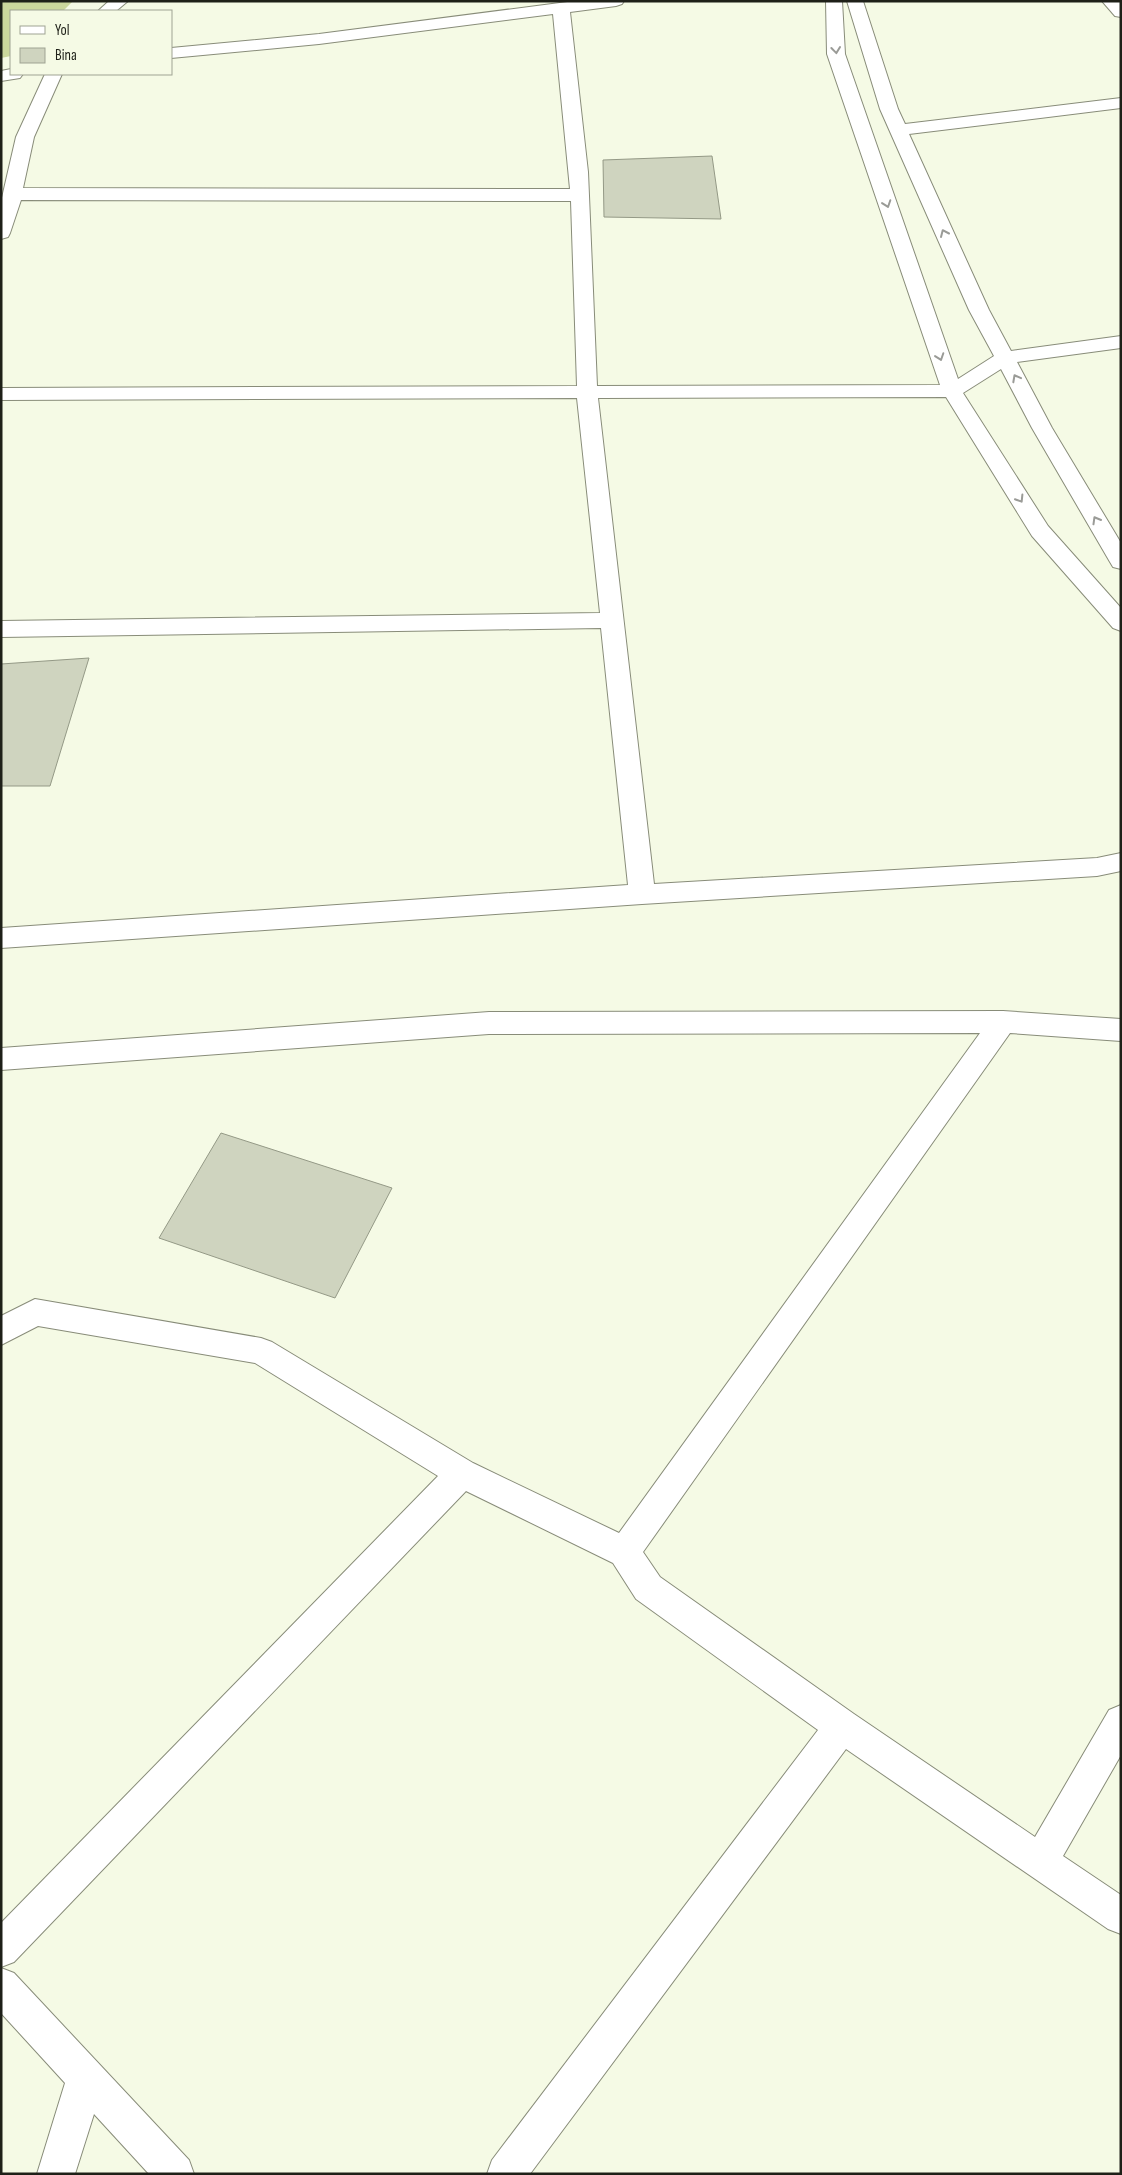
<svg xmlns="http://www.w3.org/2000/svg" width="1122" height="2175" font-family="'Sofia Sans Condensed',sans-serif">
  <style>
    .green { fill: #cbd79c }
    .building { fill: #cfd4bf; stroke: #949986 }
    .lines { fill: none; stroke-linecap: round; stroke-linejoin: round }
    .minor-casing { stroke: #888c79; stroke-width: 2 }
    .minor { fill: #fff; fill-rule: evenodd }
    .oneway { stroke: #9a9b97 }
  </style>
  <rect width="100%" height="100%" fill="#f5fae5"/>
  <!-- green -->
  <polygon class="green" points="1,1 73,1 63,11 11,11 11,56 1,58"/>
  <!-- building -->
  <g class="building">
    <polygon points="712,156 721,219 604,217 603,160"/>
    <polygon points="89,658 50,786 1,786 1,664"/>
    <polygon points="221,1133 392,1188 335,1298 159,1238"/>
  </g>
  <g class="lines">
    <!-- minor casing -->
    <g class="minor-casing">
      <g id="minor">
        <polygon points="109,1 128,1 116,11 98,11"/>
        <polygon points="575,1 624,1 622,4 616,6 570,12 588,172 597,386 940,385 827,54 826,1 842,1 845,54 958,379 994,356 969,310 880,109 847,1 863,1 898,109 905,124 1121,98 1121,108 909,134 989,310 1011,351 1121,336 1121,348 1017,362 1052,428 1121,543 1121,569 1113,567 1110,562 1032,428 1001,369 963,393 1048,526 1121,608 1121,631 1113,628 1032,536 946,397 598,398 654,884 1097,858 1121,853 1121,871 1097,876 642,904 1,948 1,928 628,885 601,628 1,637 1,621 600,613 577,398 1,400 1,388 577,386 571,201 21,200 10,233 8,237 1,239 1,202 16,137 45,74 62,74 34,137 23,188 570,189 553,14 319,44 171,58 171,48 319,34"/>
        <polygon points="1102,1 1120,1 1121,17 1115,16"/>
        <polygon points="11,69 11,74 23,74 20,78 1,81 1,71"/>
        <polygon points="1003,1011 1121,1019 1121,1041 1010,1033 643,1552 660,1577 854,1714 1035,1837 1109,1710 1121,1705 1121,1755 1063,1856 1121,1895 1121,1934 1108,1929 846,1749 530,2174 487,2174 492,2160 818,1730 636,1599 613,1563 466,1491 14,1962 1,1967 1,1923 438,1476 255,1363 38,1326 1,1345 1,1316 35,1299 261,1338 272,1342 473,1463 619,1533 980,1033 489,1034 1,1070 1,1048 489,1012"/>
        <polygon points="1,1968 14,1973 189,2160 194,2174 149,2174 94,2114 75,2174 37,2174 65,2083 1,2013"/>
      </g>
    </g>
    <!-- minor -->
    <use href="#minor" class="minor"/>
  </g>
  <!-- one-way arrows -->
  <defs><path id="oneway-chevron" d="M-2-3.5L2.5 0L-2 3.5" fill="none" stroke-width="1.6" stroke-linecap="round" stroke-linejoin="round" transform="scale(1.25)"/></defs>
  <g class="oneway">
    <use href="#oneway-chevron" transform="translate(836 50) rotate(83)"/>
    <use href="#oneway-chevron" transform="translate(887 204) rotate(71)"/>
    <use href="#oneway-chevron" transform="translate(944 233) rotate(-114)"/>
    <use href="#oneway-chevron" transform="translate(940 357) rotate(71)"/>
    <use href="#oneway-chevron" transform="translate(1016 378) rotate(-118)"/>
    <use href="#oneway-chevron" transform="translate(1020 499) rotate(58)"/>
    <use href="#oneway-chevron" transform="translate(1096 520) rotate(-120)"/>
  </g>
  <!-- border -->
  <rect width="1122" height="2175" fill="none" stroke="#1e2018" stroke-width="5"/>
  <!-- legend -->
  <rect x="10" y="10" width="162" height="65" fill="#f5fae5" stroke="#9fa393"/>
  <rect x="20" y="26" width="25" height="8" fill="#ffffff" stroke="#9fa393"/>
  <text x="55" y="35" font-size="15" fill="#1e2018">Yol</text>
  <rect x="20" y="48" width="25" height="15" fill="#cfd4bf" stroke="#9fa393"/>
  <text x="55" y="60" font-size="15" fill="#1e2018">Bina</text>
</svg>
